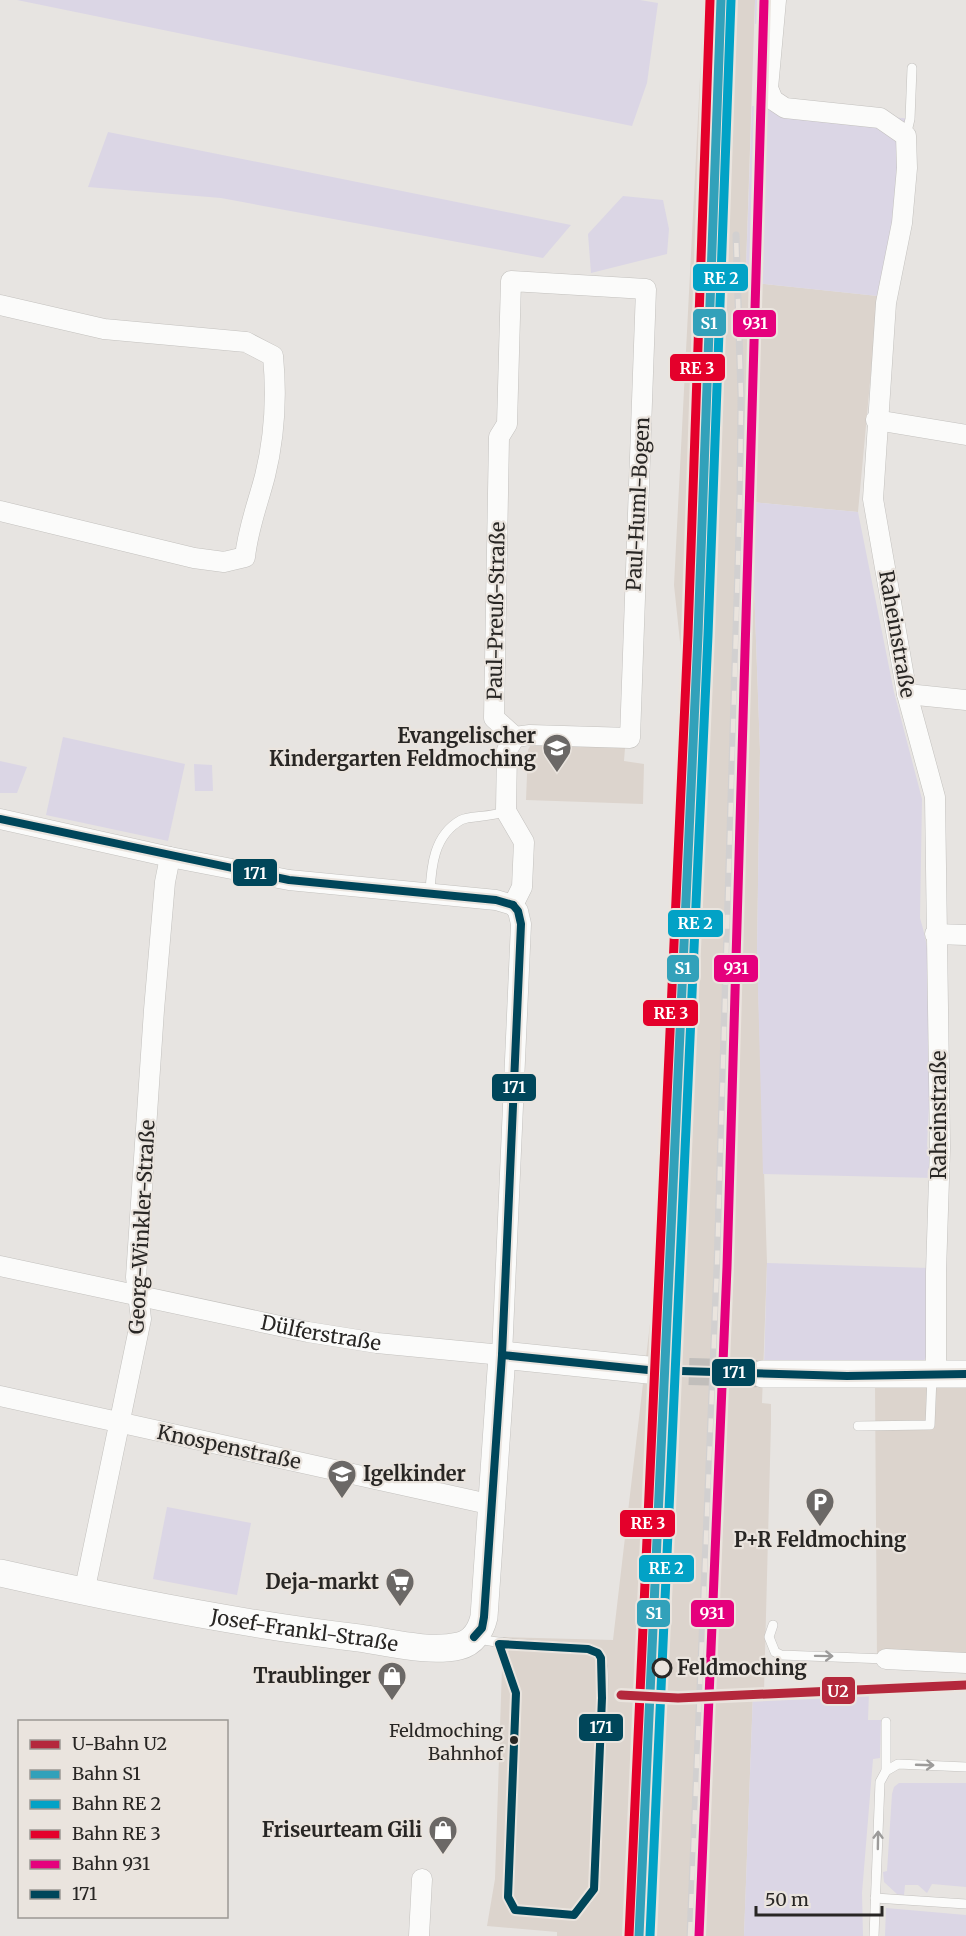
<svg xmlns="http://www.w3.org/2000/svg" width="966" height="1936" font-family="Merriweather,serif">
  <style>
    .built { fill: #dcd4cd }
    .green { fill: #dbd6e5 }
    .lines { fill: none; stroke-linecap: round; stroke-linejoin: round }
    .secondary-tunnel { stroke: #c1bebb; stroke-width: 27; stroke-dasharray: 27 14; stroke-linecap: butt }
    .service-casing { stroke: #c3c1be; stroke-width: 10 }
    .minor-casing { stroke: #c3c1be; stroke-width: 21 }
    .secondary-casing { stroke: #c3c1be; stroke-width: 28 }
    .service { stroke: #fbfbfa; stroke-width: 9 }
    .minor { stroke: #fbfbfa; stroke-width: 20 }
    .secondary { stroke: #fbfbfa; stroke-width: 27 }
    .rail-casing { stroke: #d2d0d0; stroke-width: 7 }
    .rail { stroke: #eae4de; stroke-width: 4.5; stroke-dasharray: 14; stroke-linecap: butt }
    .bus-1-casing { stroke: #eae4de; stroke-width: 12 }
    .bus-1 { stroke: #00465a; stroke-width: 8 }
    .rail-1-casing { stroke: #eae4de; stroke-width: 14 }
    .rail-2-casing { stroke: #eae4de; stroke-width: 14 }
    .rail-3-casing { stroke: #eae4de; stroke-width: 14 }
    .rail-4-casing { stroke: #eae4de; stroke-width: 14 }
    .rail-1 { stroke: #32a1ba; stroke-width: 9 }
    .rail-2 { stroke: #02a2c6; stroke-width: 9 }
    .rail-3 { stroke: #e4002b; stroke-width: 9 }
    .rail-4 { stroke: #e5007d; stroke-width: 9 }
    .metro-1-casing { stroke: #eae4de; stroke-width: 14 }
    .metro-1 { stroke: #b4283c; stroke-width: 9 }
    .oneway { stroke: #9c9b9a }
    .stop-dot { fill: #eae4de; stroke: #282624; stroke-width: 3 }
    .bus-dot { fill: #282624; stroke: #eae4de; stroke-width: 2 }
    .labels { text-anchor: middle; stroke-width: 4.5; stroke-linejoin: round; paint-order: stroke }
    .bus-label { font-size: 18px; fill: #282624; stroke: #eae4de; text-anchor: end }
    .street-label { font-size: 20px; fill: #282624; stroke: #eae4de }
    .poi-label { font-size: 20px; font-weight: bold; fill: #282624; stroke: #eae4de; text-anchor: end }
    .stop-label { font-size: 20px; font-weight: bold; fill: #282624; stroke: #eae4de; text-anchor: start }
    .line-badge { stroke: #eae4de; stroke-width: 2 }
    .badge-label { font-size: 16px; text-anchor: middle; font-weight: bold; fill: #fff }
  </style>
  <rect width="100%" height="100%" fill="#e7e4e1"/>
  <!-- built -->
  <g class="built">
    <polygon points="704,0 755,0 746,267 756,283 878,296 858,512 751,502 760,751 757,952 767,1263 762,1403 771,1404 771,1423 764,1692 753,1693 744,1936 557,1936 557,1932 487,1926 495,1879 503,1637 613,1640 653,1298 677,923 686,699 674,585"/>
    <polygon points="531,744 625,748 624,761 644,764 643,804 526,800 528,750"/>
    <polygon points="966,1378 966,1662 877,1661 875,1386"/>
  </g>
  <!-- green -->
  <g class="green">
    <polygon points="17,0 640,0 658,3 647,83 632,126"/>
    <polygon points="755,0 779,0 778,18 755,24"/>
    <polygon points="752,106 914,119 906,144 904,221 878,296 756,283 746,267"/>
    <polygon points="108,132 571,225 543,258 221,198 88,187"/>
    <polygon points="623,196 663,200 669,229 667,254 591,273 588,234"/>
    <path d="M751,502L858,512L894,692L922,799L920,918C941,986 930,1075 927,1146L933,1163V1178L763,1174L757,952L760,751Z"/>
    <polygon points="63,737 185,764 168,841 46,815"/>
    <polygon points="0,761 27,767 17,793 0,793"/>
    <polygon points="194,764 212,765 213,791 195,791"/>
    <polygon points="767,1263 930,1268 931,1347 922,1365 764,1367"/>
    <polygon points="167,1507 251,1523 237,1595 153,1579"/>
    <polygon points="820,1691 869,1692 868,1720 881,1720 880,1758 873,1759 862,1893 863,1936 744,1936 753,1693"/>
    <polygon points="899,1783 966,1783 966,1887 932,1884 927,1893 918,1885 905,1885 904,1895 897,1894 884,1882 883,1872 887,1871 892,1794 894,1787"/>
    <polygon points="886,1908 966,1915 966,1936 885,1936"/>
  </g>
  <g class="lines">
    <!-- secondary-tunnel -->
    <polyline class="secondary-tunnel" points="648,1370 763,1374"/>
    <!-- service casing -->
    <g class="service-casing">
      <g id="service">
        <polyline points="906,136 910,119 912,68"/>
        <path d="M430,894C431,866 434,835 461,820C470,815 490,818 506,811"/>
        <polyline points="858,1426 930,1425 932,1377"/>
        <polyline points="773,1625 769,1637 775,1652 781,1655 886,1659"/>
        <path d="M477,1638C500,1647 589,1644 598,1653C608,1663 601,1715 601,1730C599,1771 597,1812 595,1853C595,1864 597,1880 593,1890C590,1899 580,1908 574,1915L515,1910L508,1897L516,1693L499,1644"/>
        <polyline points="886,1771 898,1764 966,1767"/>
        <polyline points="875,1898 966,1904"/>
        <polyline points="874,1936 880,1782 886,1771 886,1722"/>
      </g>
    </g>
    <!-- minor casing -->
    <g class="minor-casing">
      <g id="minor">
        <polyline points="776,0 768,88 773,100 785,108 880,118 906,136 907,168 902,223 886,303 873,499 907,694 935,797 940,1148 936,1272 936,1374"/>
        <polygon points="511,281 646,289 630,738 530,735 515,737 494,718 499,437 507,424"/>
        <path d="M0,305L104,329L246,342L273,356C277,397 275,435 265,476C258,503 248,528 245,557L224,562L194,558L0,511"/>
        <polyline points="876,420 966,435"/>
        <polyline points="907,694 966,700"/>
        <polyline points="0,819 170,857 289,880 496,900 513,905"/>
        <polyline points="513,905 522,887 524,842 506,811 507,750 515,737"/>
        <polyline points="935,934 966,935"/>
        <path id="s1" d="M0,1266L308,1332L377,1343L502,1355L521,924L518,911L513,905"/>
        <polyline points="0,1396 493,1505"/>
        <polyline points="84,1593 141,1319 136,1277 154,1010 165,882 170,857"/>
        <polyline points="886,1659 966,1663"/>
        <polyline points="419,1936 422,1879"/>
      </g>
    </g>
    <!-- secondary casing -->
    <g class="secondary-casing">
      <g id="secondary">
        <polyline points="763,1374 966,1374"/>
        <path id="s2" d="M0,1573C119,1600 238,1624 359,1638C389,1642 428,1653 459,1646C473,1643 481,1630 484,1617L502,1355L648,1370"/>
      </g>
    </g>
    <!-- service -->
    <use href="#service" class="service"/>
    <!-- minor -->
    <use href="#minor" class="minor"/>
    <!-- secondary -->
    <use href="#secondary" class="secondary"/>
    <!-- rail casing -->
    <g class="rail-casing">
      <polyline id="rail" points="690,1936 717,1267 740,497 741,396 736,235"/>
    </g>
    <!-- rail -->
    <use href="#rail" class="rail"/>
    <!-- bus-1 casing -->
    <g class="bus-1-casing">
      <g id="bus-1">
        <polyline points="0,819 289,880 496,900 513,905"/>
        <polyline points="502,1355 648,1370 847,1376 966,1374"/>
        <polyline points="474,1637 482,1628 484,1617 502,1355 521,924 518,911 513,905"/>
        <polygon points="499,1644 588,1649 598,1653 601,1658 602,1698 594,1889 574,1915 515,1910 508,1897 516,1693"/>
      </g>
    </g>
    <!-- bus-1 -->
    <use href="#bus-1" class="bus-1"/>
    <!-- rail-1 casing -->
    <g class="rail-1-casing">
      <polyline id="rail-1" points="639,1936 698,635 721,0"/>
    </g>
    <!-- rail-2 casing -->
    <g class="rail-2-casing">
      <polyline id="rail-2" points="650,1936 708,635 731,0"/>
    </g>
    <!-- rail-3 casing -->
    <g class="rail-3-casing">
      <polyline id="rail-3" points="629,1936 688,635 710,0"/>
    </g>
    <!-- rail-4 casing -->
    <g class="rail-4-casing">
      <polyline id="rail-4" points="699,1936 727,1267 764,1"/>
    </g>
    <!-- rail-1 -->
    <use href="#rail-1" class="rail-1"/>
    <!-- rail-2 -->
    <use href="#rail-2" class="rail-2"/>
    <!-- rail-3 -->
    <use href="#rail-3" class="rail-3"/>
    <!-- rail-4 -->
    <use href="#rail-4" class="rail-4"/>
    <!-- metro-1 casing -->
    <g class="metro-1-casing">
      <polyline id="metro-1" points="621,1695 678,1698 966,1685"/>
    </g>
    <!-- metro-1 -->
    <use href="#metro-1" class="metro-1"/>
  </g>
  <!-- one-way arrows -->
  <defs><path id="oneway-shaft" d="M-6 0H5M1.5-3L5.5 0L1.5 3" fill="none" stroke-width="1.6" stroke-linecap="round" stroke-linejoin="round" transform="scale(1.5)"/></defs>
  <g class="oneway">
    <use href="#oneway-shaft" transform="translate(824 1656) rotate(1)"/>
    <use href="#oneway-shaft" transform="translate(925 1765) rotate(2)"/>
    <use href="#oneway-shaft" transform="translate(878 1840) rotate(-89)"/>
  </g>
  <!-- icons -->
  <defs>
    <g id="school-pin" transform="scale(1.5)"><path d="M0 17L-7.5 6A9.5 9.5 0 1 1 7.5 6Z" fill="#6b6866" stroke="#eae4de"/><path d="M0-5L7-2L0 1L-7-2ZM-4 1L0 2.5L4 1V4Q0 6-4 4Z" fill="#fff"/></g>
    <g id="parking-pin" transform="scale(1.5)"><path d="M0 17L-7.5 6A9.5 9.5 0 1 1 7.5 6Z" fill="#6b6866" stroke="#eae4de"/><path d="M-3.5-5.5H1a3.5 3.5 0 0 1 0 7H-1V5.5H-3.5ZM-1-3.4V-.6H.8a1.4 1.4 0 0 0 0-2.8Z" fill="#fff"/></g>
    <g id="supermarket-pin" transform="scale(1.5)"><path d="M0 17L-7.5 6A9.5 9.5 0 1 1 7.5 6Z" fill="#6b6866" stroke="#eae4de"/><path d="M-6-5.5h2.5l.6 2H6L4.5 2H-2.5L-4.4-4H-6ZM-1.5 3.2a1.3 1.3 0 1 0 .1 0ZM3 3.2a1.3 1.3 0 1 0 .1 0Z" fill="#fff"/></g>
    <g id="shop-pin" transform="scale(1.5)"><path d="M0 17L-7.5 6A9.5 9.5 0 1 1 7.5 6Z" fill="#6b6866" stroke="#eae4de"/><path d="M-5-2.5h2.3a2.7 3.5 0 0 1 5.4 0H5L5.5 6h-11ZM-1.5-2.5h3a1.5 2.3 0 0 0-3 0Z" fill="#fff"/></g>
  </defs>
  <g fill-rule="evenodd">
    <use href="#school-pin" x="557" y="748"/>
    <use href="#school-pin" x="342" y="1474"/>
    <use href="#parking-pin" x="820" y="1502"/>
    <use href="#supermarket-pin" x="400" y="1582"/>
    <use href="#shop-pin" x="392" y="1676"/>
    <use href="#shop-pin" x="443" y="1830"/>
  </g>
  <!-- markers -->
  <circle class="stop-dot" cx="662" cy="1668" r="9"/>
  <circle class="bus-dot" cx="514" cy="1740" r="5"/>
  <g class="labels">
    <!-- bus labels -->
    <g class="bus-label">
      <text x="503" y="1737">Feldmoching<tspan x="503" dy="23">Bahnhof</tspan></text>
    </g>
    <!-- street labels -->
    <g class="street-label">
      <text transform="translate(638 504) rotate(-87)" y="7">Paul-Huml-Bogen</text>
      <text transform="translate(496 611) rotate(-89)" y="7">Paul-Preuß-Straße</text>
      <text transform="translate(897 634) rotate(80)" y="7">Raheinstraße</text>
      <text transform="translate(939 1115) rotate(-90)" y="7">Raheinstraße</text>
      <text transform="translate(142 1227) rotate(-87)" y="7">Georg-Winkler-Straße</text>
      <text dy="7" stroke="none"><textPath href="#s1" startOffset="328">Dülferstraße</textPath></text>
      <text transform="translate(229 1447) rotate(12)" y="7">Knospenstraße</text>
      <text dy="7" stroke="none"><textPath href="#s2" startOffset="310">Josef-Frankl-Straße</textPath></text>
    </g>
    <!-- poi labels -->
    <g class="poi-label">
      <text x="536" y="743">Evangelischer<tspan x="536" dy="23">Kindergarten Feldmoching</tspan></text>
      <text x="363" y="1481" text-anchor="start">Igelkinder</text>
      <text x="820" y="1547" text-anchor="middle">P+R Feldmoching</text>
      <text x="379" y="1589">Deja-markt</text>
      <text x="371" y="1683">Traublinger</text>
      <text x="422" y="1837">Friseurteam Gili</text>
    </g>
    <!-- stop labels -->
    <g class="stop-label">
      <text x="677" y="1675">Feldmoching</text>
    </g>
  </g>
  <g class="line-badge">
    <rect x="692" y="263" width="57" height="29" rx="6" fill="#02a2c6"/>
    <rect x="692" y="308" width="35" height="29" rx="6" fill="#32a1ba"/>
    <rect x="732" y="309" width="45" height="29" rx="6" fill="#e5007d"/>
    <rect x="669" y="353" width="57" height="29" rx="6" fill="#e4002b"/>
    <rect x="232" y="858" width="46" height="29" rx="6" fill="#00465a"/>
    <rect x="667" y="909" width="57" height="29" rx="6" fill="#02a2c6"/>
    <rect x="666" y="954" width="34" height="29" rx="6" fill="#32a1ba"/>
    <rect x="713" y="954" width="46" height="29" rx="6" fill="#e5007d"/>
    <rect x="642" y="999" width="57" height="28" rx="6" fill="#e4002b"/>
    <rect x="491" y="1073" width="46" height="29" rx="6" fill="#00465a"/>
    <rect x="711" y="1358" width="45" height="29" rx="6" fill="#00465a"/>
    <rect x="619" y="1509" width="57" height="29" rx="6" fill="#e4002b"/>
    <rect x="638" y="1554" width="57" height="29" rx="6" fill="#02a2c6"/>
    <rect x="636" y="1599" width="35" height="29" rx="6" fill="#32a1ba"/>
    <rect x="690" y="1599" width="45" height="29" rx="6" fill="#e5007d"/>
    <rect x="821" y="1676" width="35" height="29" rx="6" fill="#b4283c"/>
    <rect x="578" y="1713" width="46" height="29" rx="6" fill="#00465a"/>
  </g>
  <g class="badge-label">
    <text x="721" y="284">RE 2</text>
    <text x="709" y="329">S1</text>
    <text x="755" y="329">931</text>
    <text x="697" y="374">RE 3</text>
    <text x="255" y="879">171</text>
    <text x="695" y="929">RE 2</text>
    <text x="683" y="974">S1</text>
    <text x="736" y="974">931</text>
    <text x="671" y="1019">RE 3</text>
    <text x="514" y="1093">171</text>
    <text x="734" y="1378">171</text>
    <text x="648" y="1529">RE 3</text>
    <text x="666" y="1574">RE 2</text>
    <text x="654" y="1619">S1</text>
    <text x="712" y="1619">931</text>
    <text x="838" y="1697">U2</text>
    <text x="601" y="1733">171</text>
  </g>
  <!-- legend -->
  <rect x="18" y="1720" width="210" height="198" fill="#eae4de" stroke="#9c9894" stroke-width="1.5"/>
  <rect x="30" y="1740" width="30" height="9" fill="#b4283c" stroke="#9c9894" stroke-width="1.5"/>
  <text x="72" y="1750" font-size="18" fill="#282624">U-Bahn U2</text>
  <rect x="30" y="1770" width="30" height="9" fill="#32a1ba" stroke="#9c9894" stroke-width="1.5"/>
  <text x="72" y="1780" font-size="18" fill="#282624">Bahn S1</text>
  <rect x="30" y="1800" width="30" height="9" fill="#02a2c6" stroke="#9c9894" stroke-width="1.5"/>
  <text x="72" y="1810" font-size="18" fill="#282624">Bahn RE 2</text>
  <rect x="30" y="1830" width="30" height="9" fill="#e4002b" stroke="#9c9894" stroke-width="1.5"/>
  <text x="72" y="1840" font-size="18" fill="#282624">Bahn RE 3</text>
  <rect x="30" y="1860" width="30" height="9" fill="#e5007d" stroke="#9c9894" stroke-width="1.5"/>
  <text x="72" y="1870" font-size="18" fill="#282624">Bahn 931</text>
  <rect x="30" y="1890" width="30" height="9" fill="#00465a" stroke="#9c9894" stroke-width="1.5"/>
  <text x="72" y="1900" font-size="18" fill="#282624">171</text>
  <!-- scale -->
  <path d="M756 1906v9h126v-9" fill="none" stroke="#282624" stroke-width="3"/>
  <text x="765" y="1906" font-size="18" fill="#282624" stroke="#eae4de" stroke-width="4.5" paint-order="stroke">50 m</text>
</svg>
